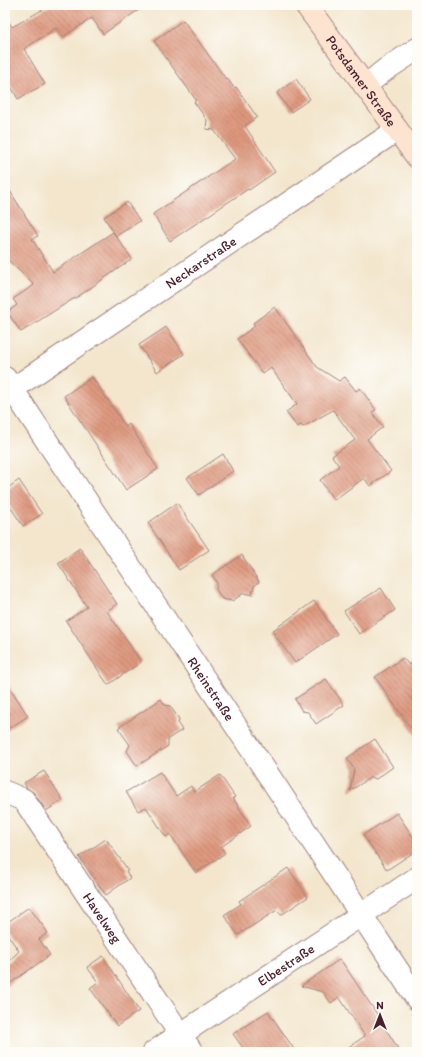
<svg xmlns="http://www.w3.org/2000/svg" width="422" height="1057" font-family="Itim,sans-serif">
  <style>
    .building { fill: url(#building-back-hatch) }
    .lines { fill: none; stroke-linecap: round; stroke-linejoin: round }
    .minor-casing { stroke: #9e827c; stroke-width: 24 }
    .secondary-casing { stroke: #9e827c; stroke-width: 24 }
    .minor { stroke: #fff; stroke-width: 22 }
    .secondary { stroke: #fde4d1; stroke-width: 22 }
    .labels { text-anchor: middle; stroke-width: 3; stroke-linejoin: round; paint-order: stroke }
    .street-label { font-size: 14px; fill: #4a1f2b; stroke: #fdfcf7 }
  </style>
  <defs>
    <pattern id="building-back-hatch" width="6" height="6" patternUnits="userSpaceOnUse"><rect width="6" height="6" fill="#de997f"/><path d="M-1 5l2 2M0 0l6 6M5-1l2 2" fill="none" stroke="#b67c68"/></pattern>
  </defs>
  <rect width="100%" height="100%" fill="#fdfcf7"/>
  <filter id="ink" filterUnits="userSpaceOnUse"><feTurbulence type="fractalNoise" baseFrequency=".025" numOctaves="2"/><feDisplacementMap in="SourceGraphic" scale="8" xChannelSelector="R" yChannelSelector="G"/><feConvolveMatrix kernelMatrix="1 2 1 2 8 2 1 2 1" color-interpolation-filters="sRGB"/></filter>
  <filter id="wash" filterUnits="userSpaceOnUse"><feTurbulence type="fractalNoise" baseFrequency=".012" numOctaves="4" result="noise"/><feDisplacementMap in="SourceGraphic" scale="16" xChannelSelector="R" yChannelSelector="G"/><feGaussianBlur stdDeviation="0.9" result="paint"/><feColorMatrix in="noise" values="0 0 0 0 0 0 0 0 0 0 0 0 0 0 0 0 0 1.4 0 .05"/><feComposite in="paint" operator="in"/></filter>
  <g filter="url(#wash)">
    <rect width="100%" height="100%" fill="#f3e6cd"/>
    <g id="blocks">
      <!-- building -->
      <g class="building">
        <polygon points="51,5 146,5 103,34 92,18 63,37 56,28 24,49 45,84 18,99 5,76 5,15 12,27"/>
        <polygon points="183,20 226,79 227,78 234,88 236,87 257,117 245,126 275,172 249,190 248,189 170,241 153,214 235,159 214,130 206,129 207,120 194,102 196,100 154,41"/>
        <polygon points="296,79 310,99 291,112 277,93"/>
        <polygon points="5,183 38,236 32,239 53,272 113,232 132,259 76,298 73,299 21,332 7,312 17,305 13,299 34,285 5,257"/>
        <polygon points="127,202 140,221 116,236 104,217"/>
        <polygon points="275,307 317,367 339,381 345,377 356,391 360,388 376,410 372,412 383,427 367,439 391,471 370,486 364,478 334,500 320,480 339,466 332,456 355,440 333,410 303,427 301,425 297,427 286,412 297,404 271,368 263,374 237,339 255,326 253,323"/>
        <polygon points="166,327 184,354 157,372 139,345"/>
        <polygon points="92,377 126,427 129,424 158,469 126,490 64,396"/>
        <polygon points="223,454 233,471 199,495 187,478"/>
        <polygon points="19,480 42,514 23,526 5,499 5,490"/>
        <polygon points="177,503 209,550 179,570 148,523"/>
        <polygon points="80,548 117,604 107,611 141,662 108,685 66,621 87,607 58,563"/>
        <polygon points="242,555 259,582 254,586 252,595 244,593 232,601 222,599 216,589 217,583 212,575"/>
        <polygon points="381,588 395,610 359,634 344,611"/>
        <polygon points="314,601 337,634 295,663 272,631"/>
        <polygon points="403,658 409,665 417,660 417,737 375,677"/>
        <polygon points="326,679 344,705 316,724 308,712 302,711 295,699"/>
        <polygon points="5,680 28,716 5,731"/>
        <polygon points="161,699 165,705 170,706 179,719 178,724 182,730 168,739 168,746 137,766 127,751 130,745 118,728"/>
        <polygon points="375,739 393,767 376,779 371,777 350,791 354,769 347,758"/>
        <polygon points="44,771 63,800 46,811 34,793 27,788 24,783"/>
        <polygon points="160,772 176,796 191,786 194,792 220,775 235,797 233,798 251,826 221,847 225,853 196,873 170,834 166,837 146,807 138,811 126,792"/>
        <polygon points="397,813 417,843 417,850 387,870 363,835"/>
        <polygon points="106,839 128,870 126,871 130,878 106,895 79,857"/>
        <polygon points="288,868 308,897 281,915 277,910 238,935 224,915 241,904 239,901"/>
        <polygon points="29,907 48,933 39,939 50,955 5,987 5,965 19,951 5,931 5,924"/>
        <polygon points="103,956 139,1011 117,1026 90,988 98,982 87,967"/>
        <polygon points="340,959 375,1011 400,1052 341,1052 365,1036 339,997 331,1003 323,992 301,986"/>
        <polygon points="268,1011 296,1052 246,1052 233,1034"/>
      </g>
    </g>
  </g>
  <g filter="url(#ink)">
    <use href="#blocks" fill-opacity="0" stroke="#9e827c" stroke-width="1"/>
    <g class="lines">
      <!-- minor casing -->
      <g class="minor-casing">
        <g id="minor">
          <polyline points="365,86 385,70 417,49"/>
          <path id="s1" d="M5,378L417,999"/>
          <path id="s2" d="M5,394L397,130"/>
          <path id="s3" d="M5,792L24,800L192,1052"/>
          <path id="s4" d="M154,1052L417,878"/>
        </g>
      </g>
      <!-- secondary casing -->
      <g class="secondary-casing">
        <g id="secondary">
          <path id="s5" d="M306,5L417,157"/>
        </g>
      </g>
      <!-- minor -->
      <use href="#minor" class="minor"/>
      <!-- secondary -->
      <use href="#secondary" class="secondary"/>
    </g>
  </g>
  <g class="labels">
    <!-- street labels -->
    <g class="street-label">
      <text dy="5" stroke="none"><textPath href="#s5" startOffset="94">Potsdamer Straße</textPath></text>
      <text dy="5" stroke="none"><textPath href="#s2" startOffset="236">Neckarstraße</textPath></text>
      <text dy="5" stroke="none"><textPath href="#s1" startOffset="373">Rheinstraße</textPath></text>
      <text dy="5" stroke="none"><textPath href="#s3" startOffset="162">Havelweg</textPath></text>
      <text dy="5" stroke="none"><textPath href="#s4" startOffset="158">Elbestraße</textPath></text>
    </g>
  </g>
  <!-- margin -->
  <rect width="422" height="1057" fill="none" stroke="#fdfcf7" stroke-width="20"/>
  <!-- north arrow -->
  <g transform="translate(380 1015)" stroke="#fdfcf7" stroke-width="3" paint-order="stroke">
  <path d="M0-3L7 15L0 10L-7 15Z" fill="#4a1f2b"/>
  <text y="-6" font-size="11" font-weight="bold" text-anchor="middle" fill="#4a1f2b">N</text>
  </g>
</svg>
